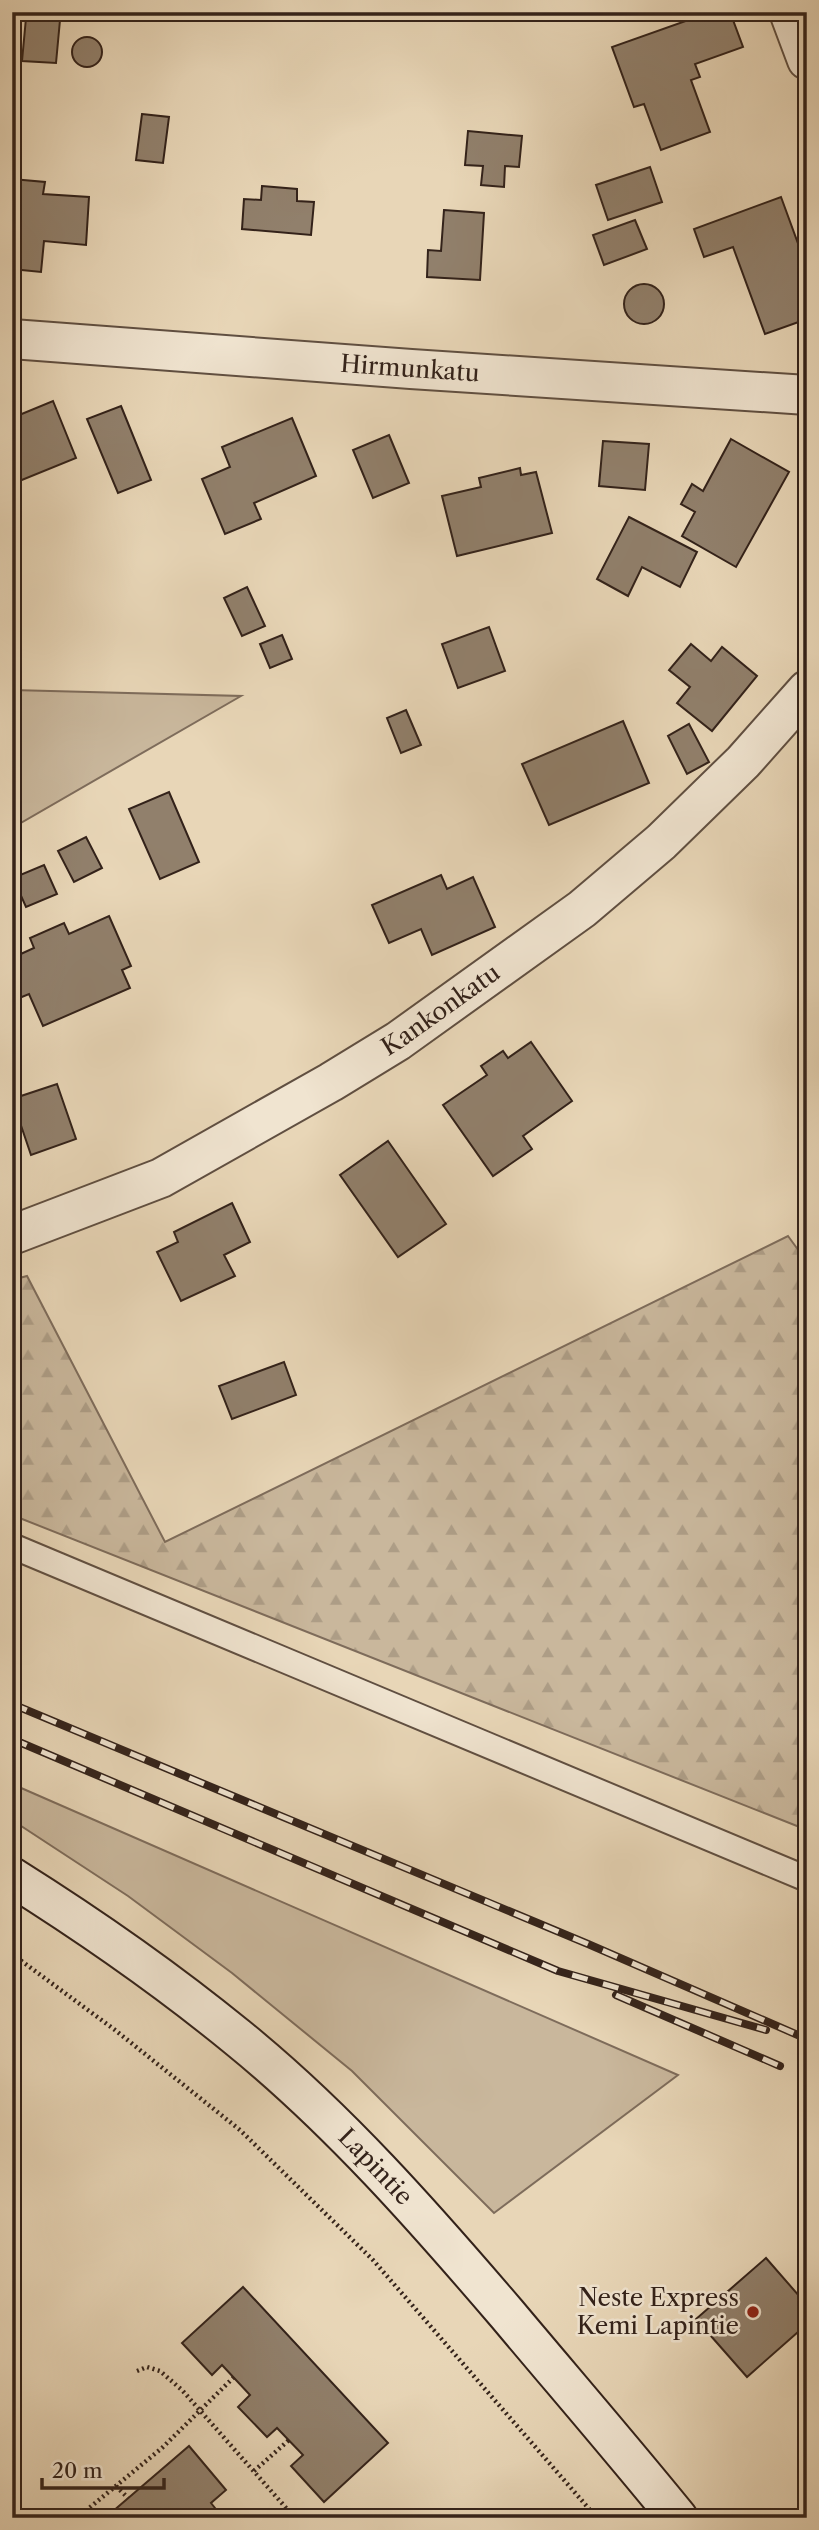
<svg xmlns="http://www.w3.org/2000/svg" width="819" height="2530" font-family="'Libre Caslon Text',serif">
  <style>
    .green { fill: #c9b79c; stroke: #7e6c5b; stroke-width: 2 }
    .forest { fill: url(#forest-firs); stroke: #7e6c5b; stroke-width: 2 }
    .building { fill: #91806c; stroke: #33221a; stroke-width: 2 }
    .lines { fill: none; stroke-linecap: round; stroke-linejoin: round }
    .service-casing { stroke: #604f41; stroke-width: 28 }
    .minor-casing { stroke: #604f41; stroke-width: 42 }
    .secondary-casing { stroke: #33221a; stroke-width: 42 }
    .path { stroke: #33221a; stroke-width: 4.5; stroke-dasharray: 2 3.5; stroke-linecap: butt }
    .service { stroke: #f0e4d0; stroke-width: 24 }
    .minor { stroke: #f0e4d0; stroke-width: 38 }
    .secondary { stroke: #f0e4d0; stroke-width: 38 }
    .rail-casing { stroke: #33221a; stroke-width: 8 }
    .rail { stroke: #f0e4d0; stroke-width: 5; stroke-dasharray: 16; stroke-linecap: butt }
    .poi-dot { fill: #8f2418; stroke: #f0e4d0; stroke-width: 2.5 }
    .labels { text-anchor: middle; stroke-width: 5; stroke-linejoin: round; paint-order: stroke }
    .street-label { font-size: 24px; fill: #33221a; stroke: #f0e4d0 }
    .poi-label { font-size: 24px; fill: #33221a; stroke: #f0e4d0; text-anchor: end }
  </style>
  <defs>
    <pattern id="forest-firs" width="22" height="20" patternUnits="userSpaceOnUse" patternTransform="scale(1.75)"><rect width="22" height="20" fill="#c9b79c"/><path d="M5 1l3.5 6h-7zM16 11l3.5 6h-7z" fill="#ad9d86"/></pattern>
  </defs>
  <rect width="100%" height="100%" fill="#e8d6b7"/>
  <filter id="stains"><feTurbulence type="fractalNoise" baseFrequency=".00286" numOctaves="4"/><feColorMatrix values="0 0 0 0 .2 0 0 0 0 .09 0 0 0 0 .02 0 0 0 .5 -.17"/></filter>
  <radialGradient id="worn" r=".72"><stop offset=".6" stop-color="#630" stop-opacity="0"/><stop offset="1" stop-color="#630" stop-opacity=".3"/></radialGradient>
  <!-- green -->
  <g class="green">
    <polygon points="12,690 241,696 12,828"/>
    <polygon points="12,1784 678,2075 494,2213 352,2071 232,1973 128,1896 12,1820"/>
  </g>
  <!-- forest -->
  <polygon class="forest" points="788,1236 807,1262 807,1830 12,1515 12,1280 27,1276 165,1542"/>
  <!-- building -->
  <g class="building">
    <polygon points="711,12 730,12 743,47 695,64 700,77 691,80 710,132 661,150 644,104 634,107 612,47"/>
    <polygon points="26,18 60,20 56,63 22,61"/>
    <circle cx="87" cy="52" r="15"/>
    <polygon points="142,114 169,117 163,163 136,160"/>
    <polygon points="468,131 522,136 519,167 505,166 504,187 481,185 483,166 465,165"/>
    <polygon points="650,167 662,202 608,220 596,185"/>
    <polygon points="12,179 45,182 43,194 89,197 86,245 44,241 41,272 12,269"/>
    <polygon points="262,186 297,189 297,201 314,202 311,235 242,229 244,199 261,200"/>
    <polygon points="781,197 807,268 807,319 765,334 733,247 704,257 694,229"/>
    <polygon points="444,210 484,213 480,280 427,277 428,250 441,251"/>
    <polygon points="635,220 647,249 604,265 593,235"/>
    <circle cx="644" cy="304" r="20"/>
    <polygon points="53,401 76,458 12,484 12,418"/>
    <polygon points="121,406 151,480 118,493 87,419"/>
    <polygon points="292,418 316,476 254,503 261,519 225,534 202,479 230,467 222,447"/>
    <polygon points="389,435 409,483 373,498 353,450"/>
    <polygon points="731,439 789,472 736,567 682,536 695,512 681,504 692,484 703,491"/>
    <polygon points="603,441 649,444 645,490 599,486"/>
    <polygon points="520,468 521,475 536,472 552,533 457,556 442,496 481,487 479,478"/>
    <polygon points="629,517 697,552 680,587 642,567 628,596 597,579"/>
    <polygon points="247,587 265,626 242,636 224,598"/>
    <polygon points="489,627 505,671 458,688 442,644"/>
    <polygon points="282,635 292,659 270,668 260,644"/>
    <polygon points="691,644 711,661 722,647 757,676 712,731 677,703 690,687 669,670"/>
    <polygon points="406,710 421,745 401,753 387,718"/>
    <polygon points="623,721 649,783 549,825 522,764"/>
    <polygon points="689,724 709,762 687,774 668,736"/>
    <polygon points="169,792 199,862 160,879 129,809"/>
    <polygon points="86,837 102,868 74,882 58,851"/>
    <polygon points="44,865 57,894 26,907 13,878"/>
    <polygon points="441,875 447,889 473,877 495,927 432,955 421,929 389,943 372,905"/>
    <polygon points="109,916 131,966 122,970 130,988 43,1026 29,994 12,1001 12,958 34,948 30,938 64,923 69,934"/>
    <polygon points="531,1042 572,1101 523,1136 532,1149 493,1176 443,1105 487,1075 481,1066 503,1051 508,1058"/>
    <polygon points="57,1084 76,1139 31,1155 12,1099"/>
    <polygon points="388,1141 446,1224 398,1257 340,1175"/>
    <polygon points="232,1203 250,1242 224,1255 235,1276 181,1301 157,1252 178,1242 174,1232"/>
    <polygon points="284,1362 296,1395 232,1419 219,1386"/>
    <polygon points="766,2258 807,2305 807,2324 747,2377 696,2319"/>
    <polygon points="243,2287 388,2443 324,2502 291,2466 303,2455 277,2428 267,2437 238,2407 250,2395 222,2365 212,2375 182,2343"/>
    <polygon points="189,2446 226,2490 211,2503 223,2518 105,2518"/>
  </g>
  <g class="lines">
    <!-- service casing -->
    <g class="service-casing">
      <polyline id="service" points="12,1546 807,1879"/>
    </g>
    <!-- minor casing -->
    <g class="minor-casing">
      <g id="minor">
        <polyline points="789,12 807,60"/>
        <path id="s1" d="M12,339L411,369L807,395"/>
        <path id="s2" d="M12,1235L161,1178L331,1082L398,1041L582,909L661,842L743,762L807,690"/>
      </g>
    </g>
    <!-- secondary casing -->
    <g class="secondary-casing">
      <g id="secondary">
        <path id="s3" d="M12,1877C90,1926 166,1979 237,2037C337,2118 424,2217 507,2314C564,2382 622,2449 678,2518"/>
      </g>
    </g>
    <!-- path -->
    <g class="path">
      <polyline points="12,1954 115,2030 240,2130 373,2260 597,2518"/>
      <polyline points="137,2371 147,2367 160,2371 182,2390 295,2518"/>
      <polyline points="254,2471 289,2440"/>
      <polyline points="116,2486 128,2498"/>
      <polyline points="77,2518 162,2448 234,2377"/>
    </g>
    <!-- service -->
    <use href="#service" class="service"/>
    <!-- minor -->
    <use href="#minor" class="minor"/>
    <!-- secondary -->
    <use href="#secondary" class="secondary"/>
    <!-- rail casing -->
    <g class="rail-casing">
      <g id="rail">
        <polyline points="12,1704 588,1944 807,2039"/>
        <polyline points="12,1739 558,1971 766,2030"/>
        <polyline points="616,1995 780,2066"/>
      </g>
    </g>
    <!-- rail -->
    <use href="#rail" class="rail"/>
  </g>
  <!-- markers -->
  <circle class="poi-dot" cx="753" cy="2312" r="7"/>
  <g class="labels">
    <!-- street labels -->
    <g class="street-label">
      <text dy="8" stroke="none"><textPath href="#s1" startOffset="399">Hirmunkatu</textPath></text>
      <text dy="8" stroke="none"><textPath href="#s2" startOffset="486">Kankonkatu</textPath></text>
      <text dy="8" stroke="none"><textPath href="#s3" startOffset="466">Lapintie</textPath></text>
    </g>
    <!-- poi labels -->
    <g class="poi-label">
      <text x="739" y="2306">Neste Express<tspan x="739" dy="28">Kemi Lapintie</tspan></text>
    </g>
  </g>
  <!-- margin -->
  <rect width="819" height="2530" fill="none" stroke="#e8d6b7" stroke-width="42"/>
  <rect x="14" y="14" width="791" height="2502" fill="none" stroke="#33221a" stroke-width="3.5"/>
  <rect x="21" y="21" width="777" height="2488" fill="none" stroke="#33221a" stroke-width="2"/>
  <!-- scale -->
  <path d="M42 2478v10h122v-10" fill="none" stroke="#33221a" stroke-width="3.5"/>
  <text x="52" y="2478" font-size="21" fill="#33221a" stroke="#f0e4d0" stroke-width="5" paint-order="stroke">20 m</text>
  <rect width="100%" height="100%" filter="url(#stains)"/>
  <rect width="100%" height="100%" fill="url(#worn)"/>
</svg>
